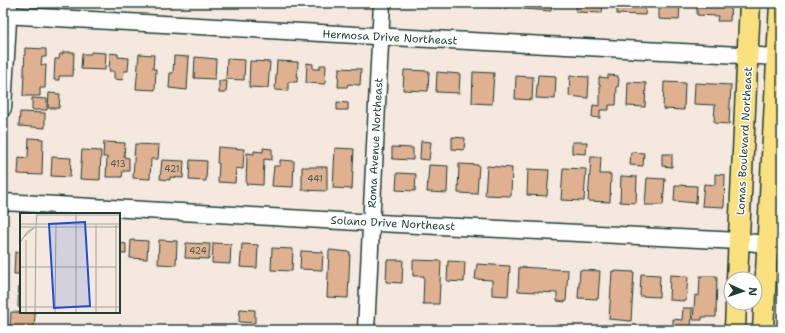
<svg xmlns="http://www.w3.org/2000/svg" width="785" height="333" font-family="'Shantell Sans',sans-serif">
  <style>
    .building { fill: #dfb190; stroke: #1f3d34 }
    .lines { fill: none; stroke-linecap: round; stroke-linejoin: round }
    .minor-casing { stroke: #1f3d34; stroke-width: 19 }
    .major-casing { stroke: #1f3d34; stroke-width: 23 }
    .minor { stroke: #fff; stroke-width: 16 }
    .major { stroke: #fbe080; stroke-width: 20 }
    .labels { text-anchor: middle; stroke-width: 3; stroke-linejoin: round; paint-order: stroke }
    .number-label { font-size: 9px; fill: #4f5a4b }
    .street-label { font-size: 11px; fill: #1f3d34; stroke: #fff }
    .inset-road { fill: none; stroke: #9fa49a; stroke-width: 1 }
    .view { fill: #1d4ed8; fill-opacity: 0.15; stroke: #1d4ed8; stroke-width: 2 }
    .inset-edge { fill: none; stroke: #1f3d34; stroke-width: 2 }
  </style>
  <rect width="100%" height="100%" fill="#f5e8de"/>
  <filter id="ink" filterUnits="userSpaceOnUse"><feTurbulence type="fractalNoise" baseFrequency=".025" numOctaves="2"/><feDisplacementMap in="SourceGraphic" scale="8" xChannelSelector="R" yChannelSelector="G"/><feConvolveMatrix kernelMatrix="1 2 1 2 8 2 1 2 1" color-interpolation-filters="sRGB"/></filter>
  <g filter="url(#ink)">
    <!-- building -->
    <g class="building">
      <polygon points="403,3 424,3 424,5 403,4"/>
      <polygon points="444,3 470,3 470,6 444,5"/>
      <polygon points="487,3 508,3 508,8 487,7"/>
      <polygon points="523,3 552,3 551,11 523,9"/>
      <polygon points="576,3 603,3 602,13 576,12"/>
      <polygon points="617,3 646,3 645,15 617,14"/>
      <polygon points="659,3 680,3 679,20 659,19"/>
      <polygon points="697,3 731,3 730,21 717,21 718,16 697,15"/>
      <polygon points="25,48 46,49 46,57 42,57 41,65 46,65 45,88 40,88 40,96 23,96"/>
      <polygon points="63,52 74,52 73,76 59,76 59,80 54,80 55,59 59,59 60,54 63,54"/>
      <polygon points="91,52 106,53 105,70 81,69 82,54 91,54"/>
      <polygon points="110,53 118,54 118,57 129,58 128,71 124,71 123,80 114,79 114,71 109,71"/>
      <polygon points="139,54 154,55 153,69 156,69 155,90 136,89"/>
      <polygon points="174,56 189,57 187,90 169,88 170,73 173,73"/>
      <polygon points="195,57 216,59 215,79 194,78"/>
      <polygon points="227,59 245,60 244,80 226,79"/>
      <polygon points="250,61 270,62 268,88 249,87"/>
      <polygon points="277,61 298,62 297,82 288,82 288,91 275,90"/>
      <polygon points="307,63 313,64 313,69 320,69 320,65 326,65 325,84 306,83"/>
      <polygon points="339,68 361,69 360,85 348,84 347,87 338,87"/>
      <polygon points="404,70 429,71 428,91 403,90"/>
      <polygon points="437,72 460,74 459,93 436,92"/>
      <polygon points="473,72 494,73 492,104 472,103"/>
      <polygon points="538,75 556,76 555,99 536,98"/>
      <polygon points="608,75 618,76 618,78 619,79 618,87 617,86 616,105 609,105 609,110 600,110 600,118 592,117 593,105 600,106 600,84 599,84 599,77 608,78"/>
      <polygon points="516,76 533,77 532,100 515,99"/>
      <polygon points="570,76 589,77 588,98 569,96"/>
      <polygon points="219,81 227,81 226,93 219,93"/>
      <polygon points="628,82 646,83 645,107 627,106"/>
      <polygon points="664,82 685,83 684,110 663,109"/>
      <polygon points="695,83 731,85 729,124 714,123 715,105 694,104"/>
      <polygon points="49,93 60,94 59,108 48,108"/>
      <polygon points="32,98 47,99 47,110 32,110"/>
      <polygon points="337,102 348,103 348,110 337,110"/>
      <polygon points="20,112 45,113 45,128 19,126"/>
      <polygon points="452,137 465,138 464,150 452,149"/>
      <polygon points="29,138 43,139 42,175 18,174 19,157 28,158"/>
      <polygon points="421,141 431,142 429,160 420,159"/>
      <polygon points="104,142 125,143 124,157 129,158 129,171 123,171 122,177 106,177 107,157 103,157"/>
      <polygon points="572,142 587,142 586,154 572,153"/>
      <polygon points="135,144 159,145 158,159 151,159 150,179 133,178"/>
      <polygon points="218,147 244,149 243,169 236,168 235,183 218,182 219,163 217,163"/>
      <polygon points="392,147 413,148 413,160 392,159"/>
      <polygon points="263,148 272,149 272,160 264,159 263,185 246,184 247,153 254,154 254,151 263,152"/>
      <polygon points="335,148 354,149 352,189 333,188"/>
      <polygon points="82,150 101,151 100,180 80,179"/>
      <polygon points="631,152 644,153 643,166 630,165"/>
      <polygon points="662,154 672,154 672,167 662,166"/>
      <polygon points="52,157 71,158 70,177 51,176"/>
      <polygon points="591,157 601,157 600,174 611,174 610,202 588,201"/>
      <polygon points="162,160 184,161 183,178 170,177 170,180 160,179"/>
      <polygon points="190,160 207,161 206,181 189,180"/>
      <polygon points="280,160 294,161 293,187 272,186 274,166 280,166"/>
      <polygon points="459,164 479,165 477,194 458,193"/>
      <polygon points="429,165 448,166 447,193 427,192"/>
      <polygon points="487,166 512,168 511,196 485,195"/>
      <polygon points="302,167 327,167 327,191 302,190"/>
      <polygon points="563,168 586,169 584,201 561,200"/>
      <polygon points="528,169 549,170 547,196 527,195"/>
      <polygon points="397,173 416,174 415,191 396,190"/>
      <polygon points="715,174 725,175 724,207 702,206 704,184 715,185"/>
      <polygon points="621,176 637,177 636,203 620,202"/>
      <polygon points="647,178 665,179 663,205 645,205"/>
      <polygon points="675,185 697,186 696,203 674,201"/>
      <polygon points="131,240 148,241 147,259 130,258"/>
      <polygon points="159,240 177,241 176,265 158,264"/>
      <polygon points="119,243 126,244 126,254 120,254 119,263"/>
      <polygon points="186,243 210,244 209,259 185,258"/>
      <polygon points="213,243 231,244 230,264 212,263"/>
      <polygon points="242,244 258,245 257,268 240,267"/>
      <polygon points="272,248 293,249 292,271 271,270"/>
      <polygon points="329,250 350,252 348,298 327,297"/>
      <polygon points="301,251 323,252 322,270 300,269"/>
      <polygon points="15,252 21,253 21,274 14,274"/>
      <polygon points="387,260 403,260 402,283 386,282"/>
      <polygon points="413,260 441,261 439,304 423,304 424,276 413,276"/>
      <polygon points="448,261 465,262 464,282 447,281"/>
      <polygon points="477,264 510,266 508,296 492,295 492,280 475,279"/>
      <polygon points="519,267 568,270 566,302 557,301 557,293 518,291"/>
      <polygon points="580,270 600,271 598,299 578,298"/>
      <polygon points="612,271 634,272 631,321 609,319"/>
      <polygon points="641,274 660,275 659,297 640,296"/>
      <polygon points="670,275 688,276 686,301 669,300"/>
      <polygon points="700,276 717,276 716,317 702,317 702,320 693,320 695,295 699,296"/>
      <polygon points="19,281 21,281 21,308 18,307"/>
      <polygon points="683,308 692,308 691,330 673,330 673,319 682,320"/>
      <polygon points="240,309 255,310 255,323 239,322"/>
      <polygon points="11,312 35,313 34,330 10,330"/>
    </g>
    <g class="lines">
      <!-- minor casing -->
      <g class="minor-casing">
        <g id="minor">
          <polyline points="3,15 392,37 778,57"/>
          <polyline points="3,108 9,3"/>
          <polyline points="3,202 358,222 739,241 782,246"/>
          <polyline points="366,330 382,3"/>
        </g>
      </g>
      <!-- major casing -->
      <g class="major-casing">
        <g id="major">
          <polyline points="737,279 750,3"/>
          <polyline points="735,330 736,303"/>
          <polyline points="763,330 780,3"/>
        </g>
      </g>
      <!-- minor -->
      <use href="#minor" class="minor"/>
      <!-- major -->
      <use href="#major" class="major"/>
    </g>
  </g>
  <g class="labels">
    <!-- number labels -->
    <g class="number-label">
      <text x="118" y="167">413</text>
      <text x="172" y="172">421</text>
      <text x="315" y="182">441</text>
      <text x="198" y="254">424</text>
    </g>
    <!-- street labels -->
    <g class="street-label">
      <text transform="translate(390 37) rotate(3)" y="4">Hermosa Drive Northeast</text>
      <text transform="translate(744 141) rotate(-87)" y="4">Lomas Boulevard Northeast</text>
      <text transform="translate(375 143) rotate(-87)" y="4">Roma Avenue Northeast</text>
      <text transform="translate(393 223) rotate(3)" y="4">Solano Drive Northeast</text>
    </g>
  </g>
  <!-- overview -->
  <g transform="translate(20 213)">
    <rect width="100" height="100" fill="#f5e8de"/>
    <path class="inset-road" d="M17,2H100M0,11H100M16,13L17,0M0,14H100M4,24L15,14M6,27V100M0,30L7,19L13,15M0,54H96M0,94H100M15,100L16,14M35,100L36,12M56,100V0M76,100V12M96,100V12"/>
    <path class="view" d="M65,9L70,93L34,95L29,11Z"/>
    <rect width="100" height="100" class="inset-edge"/>
  </g>
  <!-- margin -->
  <rect width="785" height="333" fill="none" stroke="#fff" stroke-width="16"/>
  <rect x="8" y="8" width="769" height="317" fill="none" stroke="#1f3d34" stroke-width="1.5" filter="url(#ink)"/>
  <!-- north arrow -->
  <g transform="translate(743 291) rotate(93)"><circle r="19" fill="#ffffff" stroke="#a5b1ae"/>
  <path d="M0-3L7 15L0 10L-7 15Z" fill="#1f3d34"/>
  <text y="-6" font-size="11" font-weight="bold" text-anchor="middle" fill="#1f3d34">N</text>
  </g>
</svg>
